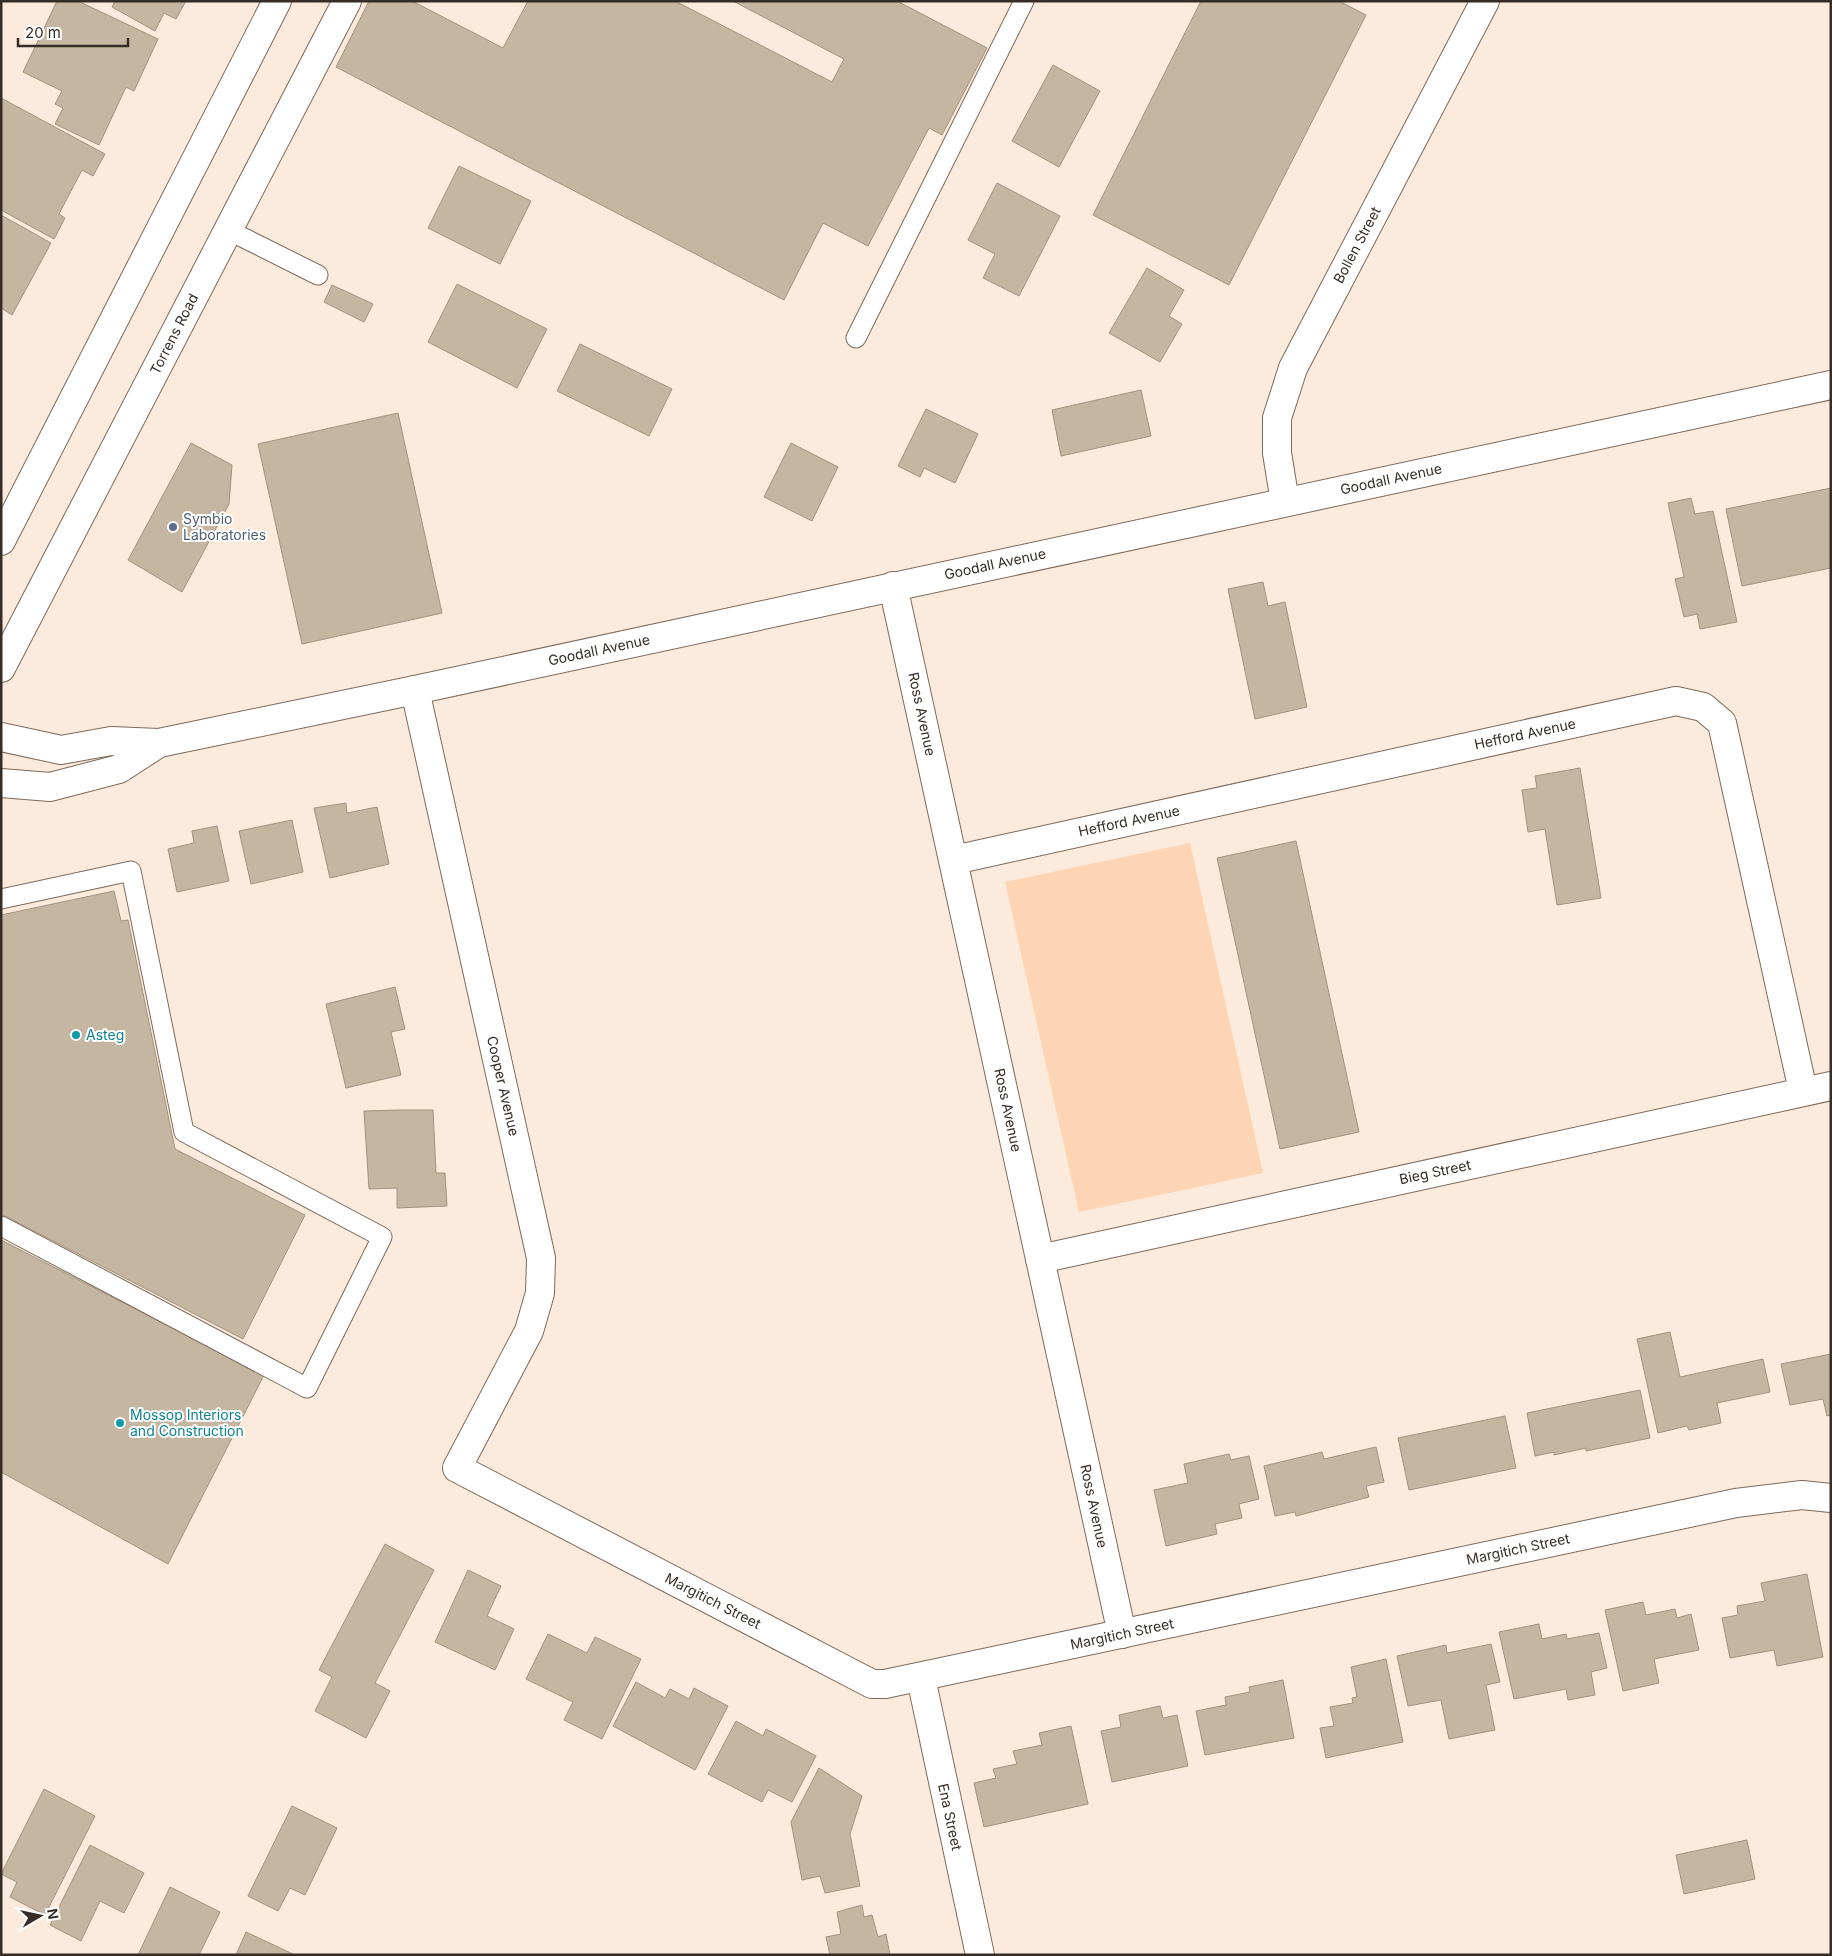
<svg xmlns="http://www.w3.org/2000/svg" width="1832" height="1956" font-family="Inter,sans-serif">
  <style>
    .green { fill: #fdd5b5 }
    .building { fill: #c5b6a1; stroke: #a1937e }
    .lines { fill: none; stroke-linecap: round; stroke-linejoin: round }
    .service-casing { stroke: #7d6a5a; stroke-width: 21 }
    .minor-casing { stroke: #7d6a5a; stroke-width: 30 }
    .secondary-casing { stroke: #7d6a5a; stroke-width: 30 }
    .service { stroke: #fff; stroke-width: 19 }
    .minor { stroke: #fff; stroke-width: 28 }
    .secondary { stroke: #fff; stroke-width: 28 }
    .service-dot { fill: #5c6f8a; stroke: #fff; stroke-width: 2 }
    .culture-dot { fill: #0f9aa8; stroke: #fff; stroke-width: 2 }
    .labels { text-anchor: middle; stroke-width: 4; stroke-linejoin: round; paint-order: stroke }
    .street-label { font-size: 14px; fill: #352d26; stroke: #fff }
    .service-label { font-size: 14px; fill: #4e5e75; stroke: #fff; text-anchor: start }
    .culture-label { font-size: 14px; fill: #0d838f; stroke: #fff; text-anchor: start }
  </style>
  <rect width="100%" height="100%" fill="#fceadc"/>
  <!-- green -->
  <polygon class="green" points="1190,843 1263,1173 1079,1212 1005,882"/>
  <!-- building -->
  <g class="building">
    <polygon points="57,1 78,1 158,39 134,91 126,87 99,145 55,124 63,108 55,104 62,91 23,72"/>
    <polygon points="115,1 186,1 176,19 164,13 155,31 112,7"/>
    <polygon points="369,1 412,1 503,48 528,1 675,1 832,82 844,59 733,1 897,1 987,48 942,135 929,128 868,246 823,223 784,300 336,67"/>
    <polygon points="1201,1 1339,1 1366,15 1229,285 1093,215"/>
    <polygon points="1053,65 1100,91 1059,167 1012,141"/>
    <polygon points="1,98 105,154 93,176 82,170 59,214 65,218 54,239 1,210"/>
    <polygon points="459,166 531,201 500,264 428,228"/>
    <polygon points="997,183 1060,216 1019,296 983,278 995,254 968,240"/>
    <polygon points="1,215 51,243 12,315 1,308"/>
    <polygon points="1147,268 1184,290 1169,316 1182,324 1160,362 1109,333"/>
    <polygon points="457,284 547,329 517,388 428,342"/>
    <polygon points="332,285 373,304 364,322 324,302"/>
    <polygon points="580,344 672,389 649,436 557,391"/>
    <polygon points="1141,390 1151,436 1061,456 1052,410"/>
    <polygon points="926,409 978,434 955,483 924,468 920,477 898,466"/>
    <polygon points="398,413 442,613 302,644 258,444"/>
    <polygon points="191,443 232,465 229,504 182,592 128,560"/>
    <polygon points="791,443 838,467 812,521 764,497"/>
    <polygon points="1831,488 1831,568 1742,586 1726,509"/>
    <polygon points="1691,498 1695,514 1713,511 1737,622 1700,629 1697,614 1684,617 1675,579 1684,577 1668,503"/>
    <polygon points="1263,582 1268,606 1285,602 1307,707 1255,719 1228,589"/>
    <polygon points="1580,768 1601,898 1557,905 1545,829 1528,832 1522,790 1537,788 1535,776"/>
    <polygon points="346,803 347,813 377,807 389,864 330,878 314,808"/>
    <polygon points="292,820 303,872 251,884 239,831"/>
    <polygon points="217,826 229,881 177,892 168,849 194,843 192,831"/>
    <polygon points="1296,841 1359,1132 1280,1149 1217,858"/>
    <polygon points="114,891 121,921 128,920 175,1149 305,1215 243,1339 1,1214 1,915"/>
    <polygon points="395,987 405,1029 391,1032 401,1075 346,1088 326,1004"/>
    <polygon points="398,1110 433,1110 436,1173 445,1173 447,1206 397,1208 397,1188 369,1189 364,1111"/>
    <polygon points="1,1240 264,1375 168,1564 1,1472"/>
    <polygon points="1670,1332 1680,1377 1763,1359 1770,1392 1717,1403 1721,1423 1689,1430 1687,1426 1658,1433 1637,1339"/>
    <polygon points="1831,1354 1831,1415 1827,1416 1823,1399 1790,1405 1781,1364"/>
    <polygon points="1640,1390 1650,1438 1586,1451 1586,1448 1554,1455 1554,1452 1535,1456 1527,1413"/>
    <polygon points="1505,1416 1516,1468 1409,1490 1398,1438"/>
    <polygon points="1376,1447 1384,1482 1366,1486 1369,1497 1296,1516 1295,1512 1275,1516 1264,1466 1322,1452 1324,1459"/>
    <polygon points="1229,1454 1231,1460 1249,1456 1259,1499 1239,1504 1242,1518 1215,1524 1217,1534 1166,1546 1154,1490 1188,1483 1184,1464"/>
    <polygon points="385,1544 434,1570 375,1683 390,1691 366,1738 315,1711 332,1677 319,1670"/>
    <polygon points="468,1570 501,1586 487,1616 514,1629 495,1670 435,1642"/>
    <polygon points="1807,1574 1823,1657 1777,1666 1774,1650 1730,1658 1722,1618 1738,1615 1737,1606 1765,1601 1761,1583"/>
    <polygon points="1643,1602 1646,1615 1675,1609 1677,1618 1691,1614 1699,1650 1654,1659 1659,1683 1623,1691 1605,1610"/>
    <polygon points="1539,1624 1542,1639 1566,1634 1567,1639 1599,1633 1607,1668 1591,1672 1595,1695 1568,1700 1566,1689 1514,1699 1499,1632"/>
    <polygon points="548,1634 587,1653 595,1637 641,1659 602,1739 564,1720 573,1702 526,1679"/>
    <polygon points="1491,1644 1500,1682 1486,1685 1495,1730 1449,1739 1441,1700 1408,1706 1397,1656 1446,1645 1447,1653"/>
    <polygon points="1386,1659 1403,1742 1326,1758 1320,1728 1334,1726 1330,1707 1353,1703 1352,1698 1357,1697 1351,1667"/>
    <polygon points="1283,1680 1294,1738 1205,1755 1196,1711 1226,1705 1225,1697 1250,1692 1249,1687"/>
    <polygon points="636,1682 665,1698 670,1689 689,1699 694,1688 728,1706 695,1770 613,1726"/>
    <polygon points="1160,1706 1163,1718 1177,1715 1188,1766 1112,1782 1101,1731 1121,1727 1119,1715"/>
    <polygon points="736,1721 763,1736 766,1729 816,1756 792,1802 768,1790 762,1802 708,1774"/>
    <polygon points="1071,1726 1088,1804 984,1827 974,1783 996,1778 993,1769 1017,1764 1013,1751 1042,1745 1039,1733"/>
    <polygon points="819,1768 862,1796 850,1834 860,1886 825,1893 820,1876 802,1880 791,1822"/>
    <polygon points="44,1789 95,1816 45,1915 10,1897 17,1882 1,1874"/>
    <polygon points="292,1806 337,1828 305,1895 290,1888 278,1911 248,1896"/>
    <polygon points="1747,1840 1755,1879 1684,1894 1676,1855"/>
    <polygon points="90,1845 144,1873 124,1913 100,1901 81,1941 50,1925"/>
    <polygon points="170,1887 220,1912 199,1955 138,1955"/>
    <polygon points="862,1905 864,1917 872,1915 878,1937 886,1934 890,1955 830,1955 826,1937 841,1934 837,1912"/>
    <polygon points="246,1932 295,1955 236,1955"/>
  </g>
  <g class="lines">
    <!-- service casing -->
    <g class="service-casing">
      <g id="service">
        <polyline points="228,230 318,275"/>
        <polyline points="856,338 1024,1"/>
        <polyline points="1,899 131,871 184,1132 382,1237 307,1388 1,1226"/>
      </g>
    </g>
    <!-- minor casing -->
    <g class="minor-casing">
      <g id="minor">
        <polyline points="1285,502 1277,453 1277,418 1293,368 1485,1"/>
        <polyline points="893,586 1122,1634"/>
        <polyline points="415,690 541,1258 540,1293 529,1331 457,1468 872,1684 885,1684 1736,1503 1802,1495 1831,1498"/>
        <polyline points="1,737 61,750 111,741 159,743 415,690 1831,385"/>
        <polyline points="1,783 50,787 119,769 159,743"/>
        <polyline points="954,860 1676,701 1703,707 1722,723 1803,1091"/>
        <polyline points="1040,1259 1831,1086"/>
        <polyline points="921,1678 980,1955"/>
      </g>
    </g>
    <!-- secondary casing -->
    <g class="secondary-casing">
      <g id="secondary">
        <polyline points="1,541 277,1"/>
        <polyline points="1,668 347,1"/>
      </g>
    </g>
    <!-- service -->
    <use href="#service" class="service"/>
    <!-- minor -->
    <use href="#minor" class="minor"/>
    <!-- secondary -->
    <use href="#secondary" class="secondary"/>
  </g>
  <!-- markers -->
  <circle class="service-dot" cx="173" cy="527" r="5"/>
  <g class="culture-dot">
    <circle cx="76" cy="1035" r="5"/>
    <circle cx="120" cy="1423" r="5"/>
  </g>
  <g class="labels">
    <!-- street labels -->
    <g class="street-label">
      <text transform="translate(1357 245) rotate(-62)" y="5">Bollen Street</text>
      <text transform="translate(174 334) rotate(-63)" y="5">Torrens Road</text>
      <text transform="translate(1391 479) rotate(-12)" y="5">Goodall Avenue</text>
      <text transform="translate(995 564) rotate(-12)" y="5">Goodall Avenue</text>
      <text transform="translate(599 650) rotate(-12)" y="5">Goodall Avenue</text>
      <text transform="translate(922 714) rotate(78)" y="5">Ross Avenue</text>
      <text transform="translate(1525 734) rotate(-12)" y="5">Hefford Avenue</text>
      <text transform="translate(1129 821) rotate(-12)" y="5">Hefford Avenue</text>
      <text transform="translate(503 1086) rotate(77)" y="5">Cooper Avenue</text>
      <text transform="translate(1008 1110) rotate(78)" y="5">Ross Avenue</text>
      <text transform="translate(1435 1172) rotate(-12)" y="5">Bieg Street</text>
      <text transform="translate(1094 1506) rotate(78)" y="5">Ross Avenue</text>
      <text transform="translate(1518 1549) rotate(-12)" y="5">Margitich Street</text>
      <text transform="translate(713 1601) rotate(27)" y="5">Margitich Street</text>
      <text transform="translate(1122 1634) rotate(-12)" y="5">Margitich Street</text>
      <text transform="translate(950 1817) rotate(78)" y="5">Ena Street</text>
    </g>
    <!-- service labels -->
    <g class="service-label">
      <text x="183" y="524">Symbio<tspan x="183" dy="16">Laboratories</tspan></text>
    </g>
    <!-- culture labels -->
    <g class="culture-label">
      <text x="86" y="1040">Asteg</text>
      <text x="130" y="1420">Mossop Interiors<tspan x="130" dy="16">and Construction</tspan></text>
    </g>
  </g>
  <!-- border -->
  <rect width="1832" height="1956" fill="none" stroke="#352d26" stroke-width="5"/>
  <!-- north arrow -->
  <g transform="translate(40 1916) rotate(81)" stroke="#ffffff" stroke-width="4" paint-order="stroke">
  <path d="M0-4L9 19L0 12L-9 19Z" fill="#352d26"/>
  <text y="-8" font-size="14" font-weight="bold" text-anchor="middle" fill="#352d26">N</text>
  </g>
  <!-- scale -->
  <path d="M18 38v8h110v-8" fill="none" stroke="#352d26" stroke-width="2.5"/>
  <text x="25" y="38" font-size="15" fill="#352d26" stroke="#ffffff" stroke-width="4" paint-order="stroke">20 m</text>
</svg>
